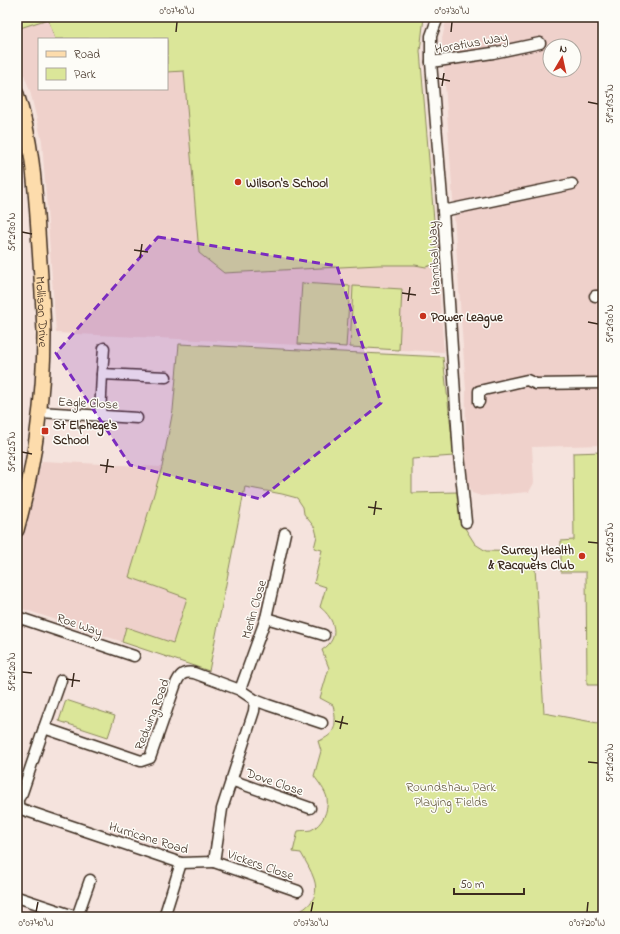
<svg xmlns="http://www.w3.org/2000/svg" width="620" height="934" font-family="'Indie Flower',sans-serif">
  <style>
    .built { fill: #efd1cb; fill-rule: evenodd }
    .green { fill: #dbe699; stroke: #8b885c }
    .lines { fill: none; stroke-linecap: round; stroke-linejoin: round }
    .minor-casing { stroke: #3b2a1e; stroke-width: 13 }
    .major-casing { stroke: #3b2a1e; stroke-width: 16 }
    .minor { stroke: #fdfcf7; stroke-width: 10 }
    .major { stroke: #fddcac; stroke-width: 13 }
    .marked { fill: #7b2cbf; fill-opacity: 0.2; stroke: #7b2cbf; stroke-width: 3; stroke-dasharray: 8 5; stroke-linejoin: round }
    .ticks { fill: none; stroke: #3b2a1e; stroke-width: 1.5 }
    .poi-dot { fill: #c8321e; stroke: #fdfcf7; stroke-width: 1.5 }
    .labels { text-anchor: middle; stroke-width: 3; stroke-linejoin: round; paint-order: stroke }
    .street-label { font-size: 13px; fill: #3b2a1e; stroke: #fdfcf7 }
    .poi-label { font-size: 13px; font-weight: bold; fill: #3b2a1e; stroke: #fdfcf7; text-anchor: start }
    .park-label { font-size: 13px; fill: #63593d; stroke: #fdfcf7 }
    .neatline { fill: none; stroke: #3b2a1e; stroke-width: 1.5 }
    .ticks-label { font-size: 10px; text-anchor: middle; fill: #3b2a1e }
  </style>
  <rect width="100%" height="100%" fill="#f5e3dd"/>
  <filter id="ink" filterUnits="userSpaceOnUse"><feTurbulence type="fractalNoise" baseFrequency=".025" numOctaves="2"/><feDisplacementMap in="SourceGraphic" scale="8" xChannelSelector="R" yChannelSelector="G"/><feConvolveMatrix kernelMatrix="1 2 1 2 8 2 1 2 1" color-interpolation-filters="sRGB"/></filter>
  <g filter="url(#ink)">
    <!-- built -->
    <g class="built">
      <path d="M17,17H424L420,51L444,352L56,333L42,141L30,91L17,55ZM39,39H167V89H39Z"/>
      <path d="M447,17H603V445L532,447L534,483L529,492L481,496L472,493L469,486L465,450L466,391L442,39ZM550,46H574V70H550Z"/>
      <polygon points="179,344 281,350 256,489 245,487 208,670 17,607 17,550 42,461 162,467 174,410"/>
    </g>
    <!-- green -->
    <g class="green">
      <polygon points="17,17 424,17 420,51 437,257 435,264 426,267 415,265 379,265 224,273 199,253 184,71 167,72 167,39 55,39 48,19 17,29"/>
      <polygon points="302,283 350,286 346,347 298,344"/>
      <polygon points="353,286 402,289 399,350 350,347"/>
      <path d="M179,344L443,357L454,456L412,459V493L458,492L463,525L475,544L486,551L534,552L544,713L603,724V917H280C300,915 322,902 314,879C311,870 306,862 301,853L293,852L298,831C302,830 307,831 311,830C322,825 329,811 327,798C325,790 319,783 314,776L321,751L318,741C337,735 337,723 333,705L320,698L329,668L322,650C341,638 335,619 320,607L326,587L314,583L322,550L314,548L317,536L315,528L304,514L303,507L297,498L282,494L245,487L209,671L122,642L126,627L173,643L187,598L129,577L162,467L173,410Z"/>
      <polygon points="603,452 603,685 587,685 586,572 561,572 561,541 574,540 573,453"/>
      <polygon points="66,700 115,716 108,737 59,721"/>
    </g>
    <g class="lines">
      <!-- minor casing -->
      <g class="minor-casing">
        <g id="minor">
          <polyline points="438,17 431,36 431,62 443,211 459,455 466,522"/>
          <polyline points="431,62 493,53 540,43"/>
          <polyline points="443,211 572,184"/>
          <polyline points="595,296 603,296"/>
          <polyline points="104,348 102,374 166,377"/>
          <polyline points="479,402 479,391 527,380 536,384 603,383"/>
          <polyline points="39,412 137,418"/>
          <polyline points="100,416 102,374"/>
          <polyline points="17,617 134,656"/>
          <polyline points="266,618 324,635"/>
          <polyline points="240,690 266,618 285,533"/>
          <polyline points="44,728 61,680"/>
          <polyline points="231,780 310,808"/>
          <polyline points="17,798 18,802 18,808 181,863 214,862 222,809 254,711 255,700"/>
          <path d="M18,799L22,793L44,728L141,761L150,758L175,686C179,676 182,671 194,673L240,690L255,700L268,705L322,723"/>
          <polyline points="214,862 298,891"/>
          <polyline points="17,897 77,917"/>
          <polyline points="77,917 90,880"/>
          <polyline points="164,917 181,863"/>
        </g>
      </g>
      <!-- major casing -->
      <g class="major-casing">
        <g id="major">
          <path id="s1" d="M17,94C32,138 35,185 38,231C40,266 43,300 44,334C44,398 34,469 17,530"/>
        </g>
      </g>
      <!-- minor -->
      <use href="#minor" class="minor"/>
      <!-- major -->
      <use href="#major" class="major"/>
    </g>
  </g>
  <!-- marked area -->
  <path class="marked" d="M158,237L337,266L381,403L260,499L130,465L56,353Z"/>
  <!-- ticks -->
  <path class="ticks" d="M176,32L177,22M451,32L452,22M436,78L450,81M442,86L444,73M588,102L598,104M22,232L32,234M134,250L148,252M140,258L142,244M402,293L416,295M408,301L410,287M588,322L598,324M22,452L32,454M100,465L114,467M106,473L108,459M368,507L382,509M374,515L376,501M588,542L598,543M22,672L32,673M66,679L80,681M72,687L74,673M335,721L348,724M340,729L343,716M588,762L598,763M36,912L38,902M311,912L313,902M587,912L588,902"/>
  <!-- markers -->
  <g class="poi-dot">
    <circle cx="238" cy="182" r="4"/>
    <circle cx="423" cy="316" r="4"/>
    <rect x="41" y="427" width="8" height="8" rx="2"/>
    <circle cx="582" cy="556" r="4"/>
  </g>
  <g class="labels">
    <!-- street labels -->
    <g class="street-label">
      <text transform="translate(471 42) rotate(-10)" y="5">Horatius Way</text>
      <text transform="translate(433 258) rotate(-93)" y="5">Hannibal Way</text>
      <text dy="5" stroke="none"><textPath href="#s1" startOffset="220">Mollison Drive</textPath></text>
      <text transform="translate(88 402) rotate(3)" y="5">Eagle Close</text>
      <text transform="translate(253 609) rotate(-74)" y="5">Merlin Close</text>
      <text transform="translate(80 624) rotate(19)" y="5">Roe Way</text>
      <text transform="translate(151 714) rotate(-69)" y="5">Redwing Road</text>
      <text transform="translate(275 781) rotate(19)" y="5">Dove Close</text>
      <text transform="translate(149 837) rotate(17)" y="5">Hurricane Road</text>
      <text transform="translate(261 864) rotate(19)" y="5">Vickers Close</text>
    </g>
    <!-- poi labels -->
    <g class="poi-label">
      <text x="246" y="187">Wilson's School</text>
      <text x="431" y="321">Power League</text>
      <text x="53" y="429">St Elphege's<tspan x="53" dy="15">School</tspan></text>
      <text x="574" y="554" text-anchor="end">Surrey Health<tspan x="574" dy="15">&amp; Racquets Club</tspan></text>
    </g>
    <!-- park labels -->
    <g class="park-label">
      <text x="451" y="791">Roundshaw Park<tspan x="451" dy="15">Playing Fields</tspan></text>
    </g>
  </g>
  <!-- margin -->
  <rect width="620" height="934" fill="none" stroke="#fdfcf7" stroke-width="44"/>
  <!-- legend -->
  <rect x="38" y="38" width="130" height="52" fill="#fdfcf7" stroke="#afa8a0"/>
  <rect x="46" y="51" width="20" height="6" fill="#fddcac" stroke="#afa8a0"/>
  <text x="74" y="58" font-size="12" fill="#3b2a1e">Road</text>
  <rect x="46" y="68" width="20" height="12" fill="#dbe699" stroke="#afa8a0"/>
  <text x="74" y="78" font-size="12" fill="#3b2a1e">Park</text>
  <!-- north arrow -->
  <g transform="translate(562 58) rotate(9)"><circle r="19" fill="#fdfcf7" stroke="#afa8a0"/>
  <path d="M0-3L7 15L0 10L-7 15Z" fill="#c8321e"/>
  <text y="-6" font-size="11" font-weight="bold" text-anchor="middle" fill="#3b2a1e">N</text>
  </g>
  <!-- scale -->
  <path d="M454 888v6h70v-6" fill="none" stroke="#3b2a1e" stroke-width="2"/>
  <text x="460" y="888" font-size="12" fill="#3b2a1e" stroke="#fdfcf7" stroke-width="3" paint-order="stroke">50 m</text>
  <rect x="22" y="22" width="576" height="890" class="neatline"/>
  <g class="ticks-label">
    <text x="177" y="14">0°07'40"W</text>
    <text x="452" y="14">0°07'30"W</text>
    <text transform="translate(609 104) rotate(-90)" y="4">51°21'35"N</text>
    <text transform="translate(11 232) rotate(-90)" y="4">51°21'30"N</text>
    <text transform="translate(609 324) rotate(-90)" y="4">51°21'30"N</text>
    <text transform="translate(11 452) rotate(-90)" y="4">51°21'25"N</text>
    <text transform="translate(609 543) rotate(-90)" y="4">51°21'25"N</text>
    <text transform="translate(11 672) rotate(-90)" y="4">51°21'20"N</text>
    <text transform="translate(609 763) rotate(-90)" y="4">51°21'20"N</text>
    <text x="36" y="926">0°07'40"W</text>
    <text x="311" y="926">0°07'30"W</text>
    <text x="587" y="926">0°07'20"W</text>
  </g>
</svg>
